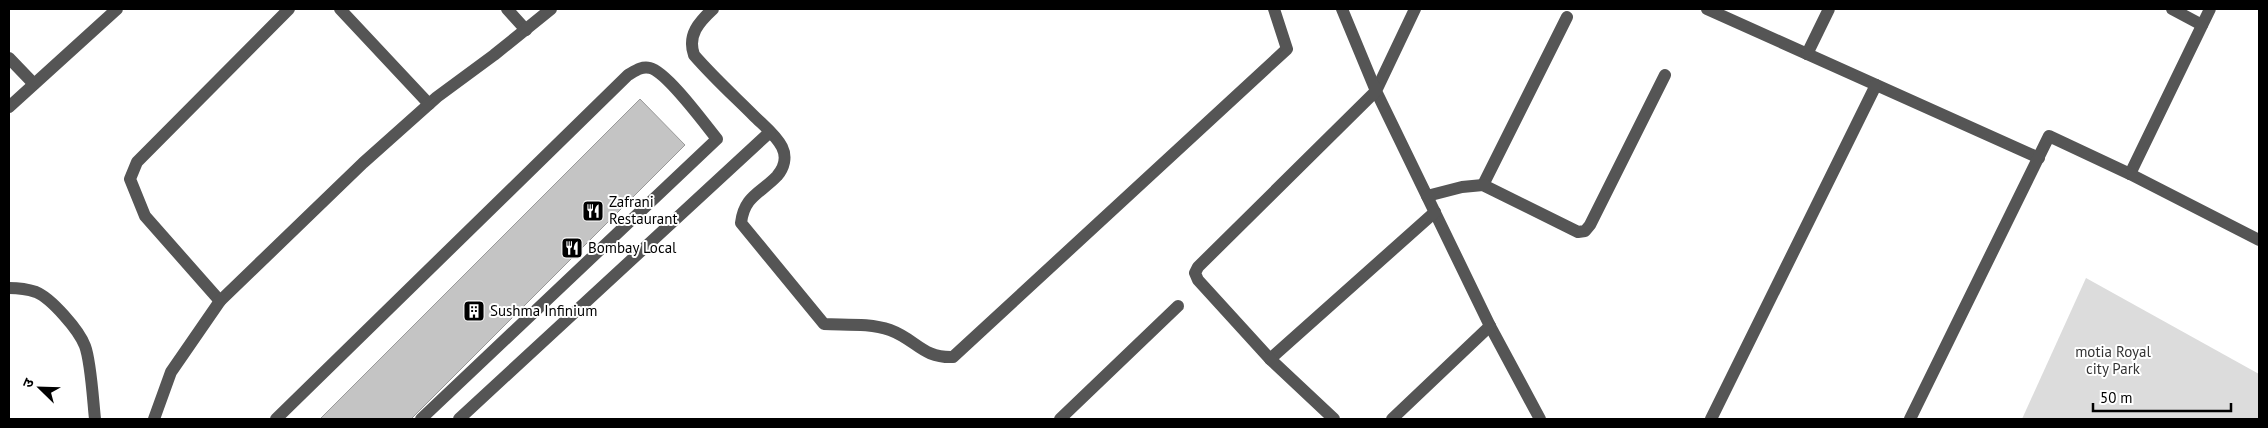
<svg xmlns="http://www.w3.org/2000/svg" width="2268" height="428" font-family="'PT Sans','Noto Sans Devanagari',sans-serif">
  <style>
    .green { fill: #dcdcdc }
    .building { fill: #c4c4c4; stroke: #999 }
    .lines { fill: none; stroke-linecap: round; stroke-linejoin: round }
    .minor { stroke: #555; stroke-width: 12 }
    .labels { text-anchor: middle; stroke-width: 4; stroke-linejoin: round; paint-order: stroke }
    .poi-label { font-size: 15px; fill: #000; stroke: #fff; text-anchor: start }
    .park-label { font-size: 15px; fill: #333; stroke: #fff }
  </style>
  <rect width="100%" height="100%" fill="#fff"/>
  <!-- green -->
  <polygon class="green" points="2086,278 2259,374 2259,419 2022,419"/>
  <!-- building -->
  <polygon class="building" points="640,99 685,145 411,419 320,419"/>
  <g class="lines">
    <!-- minor -->
    <g class="minor">
      <polyline points="340,9 429,104"/>
      <polyline points="507,9 526,30"/>
      <path d="M713,9C699,22 687,35 694,55C713,77 734,96 754,116C763,125 776,135 782,147C787,157 784,168 777,176C761,193 744,196 741,223L824,324C845,325 870,323 890,330C917,340 922,358 953,357L1287,49L1274,9"/>
      <polyline points="1415,9 1376,91 1490,326 1540,419"/>
      <polyline points="1707,9 2039,158"/>
      <polyline points="2172,9 2202,25"/>
      <polyline points="1807,54 1829,9"/>
      <polyline points="9,58 34,84"/>
      <polyline points="9,107 117,9"/>
      <polyline points="2130,174 2210,9"/>
      <polyline points="1483,185 1567,17"/>
      <polyline points="1427,196 1462,187 1483,185 1578,232 1585,231 1590,225 1665,75"/>
      <path d="M9,288C18,288 27,289 36,292C51,298 79,330 85,346C91,362 93,401 95,419"/>
      <polyline points="220,301 145,216 130,179 137,162 289,9"/>
      <polyline points="1270,359 1435,212"/>
      <polyline points="154,419 171,372 220,301 363,163 437,97 494,55 551,9"/>
      <path d="M276,419L628,75C635,71 641,66 650,68C667,72 704,123 717,139L421,419"/>
      <polyline points="459,419 770,132"/>
      <polyline points="1060,419 1178,306"/>
      <polyline points="1334,419 1270,359 1198,280 1195,273 1198,267 1376,91 1342,9"/>
      <polyline points="1392,419 1490,326"/>
      <polyline points="1711,419 1876,85"/>
      <polyline points="1910,419 2049,136 2130,174 2259,240"/>
    </g>
  </g>
  <!-- icons -->
  <defs>
    <g id="restaurant-square" transform="scale(1.125)"><rect x="-9" y="-9" width="18" height="18" rx="4" fill="#000" stroke="#fff"/><path d="M-5-6h1v4h1v-4h1v4h1v-4h1v5L-1.5 .5V6h-2V.5L-5-1ZM5-6V6H3V1.5H1.5Q1.5-4 5-6Z" fill="#fff"/></g>
    <g id="building-square" transform="scale(1.125)"><rect x="-9" y="-9" width="18" height="18" rx="4" fill="#000" stroke="#fff"/><path d="M-4-6H4V6H1V3H-1V6H-4ZM-2.5-4.3h1.7v1.8h-1.7ZM.8-4.3h1.7v1.8H.8ZM-2.5-1h1.7V.8h-1.7ZM.8-1h1.7V.8H.8Z" fill="#fff"/></g>
  </defs>
  <g fill-rule="evenodd">
    <use href="#restaurant-square" x="593" y="211"/>
    <use href="#restaurant-square" x="572" y="248"/>
    <use href="#building-square" x="474" y="311"/>
  </g>
  <g class="labels">
    <!-- poi labels -->
    <g class="poi-label">
      <text x="609" y="207">Zafrani<tspan x="609" dy="17">Restaurant</tspan></text>
      <text x="588" y="253">Bombay Local</text>
      <text x="490" y="316">Sushma Infinium</text>
    </g>
    <!-- park labels -->
    <g class="park-label">
      <text x="2113" y="357">motia Royal<tspan x="2113" dy="17">city Park</tspan></text>
    </g>
  </g>
  <!-- border -->
  <rect width="2268" height="428" fill="none" stroke="#000000" stroke-width="20"/>
  <!-- north arrow -->
  <g transform="translate(40 388) rotate(293)" stroke="#ffffff" stroke-width="4" paint-order="stroke">
  <path d="M0-4L9 19L0 12L-9 19Z" fill="#000000"/>
  <text y="-8" font-size="14" font-weight="bold" text-anchor="middle" fill="#000000">उ</text>
  </g>
  <!-- scale -->
  <path d="M2093 403v8h138v-8" fill="none" stroke="#000000" stroke-width="2.5"/>
  <text x="2100" y="403" font-size="15" fill="#000000" stroke="#ffffff" stroke-width="4" paint-order="stroke">50 m</text>
</svg>
